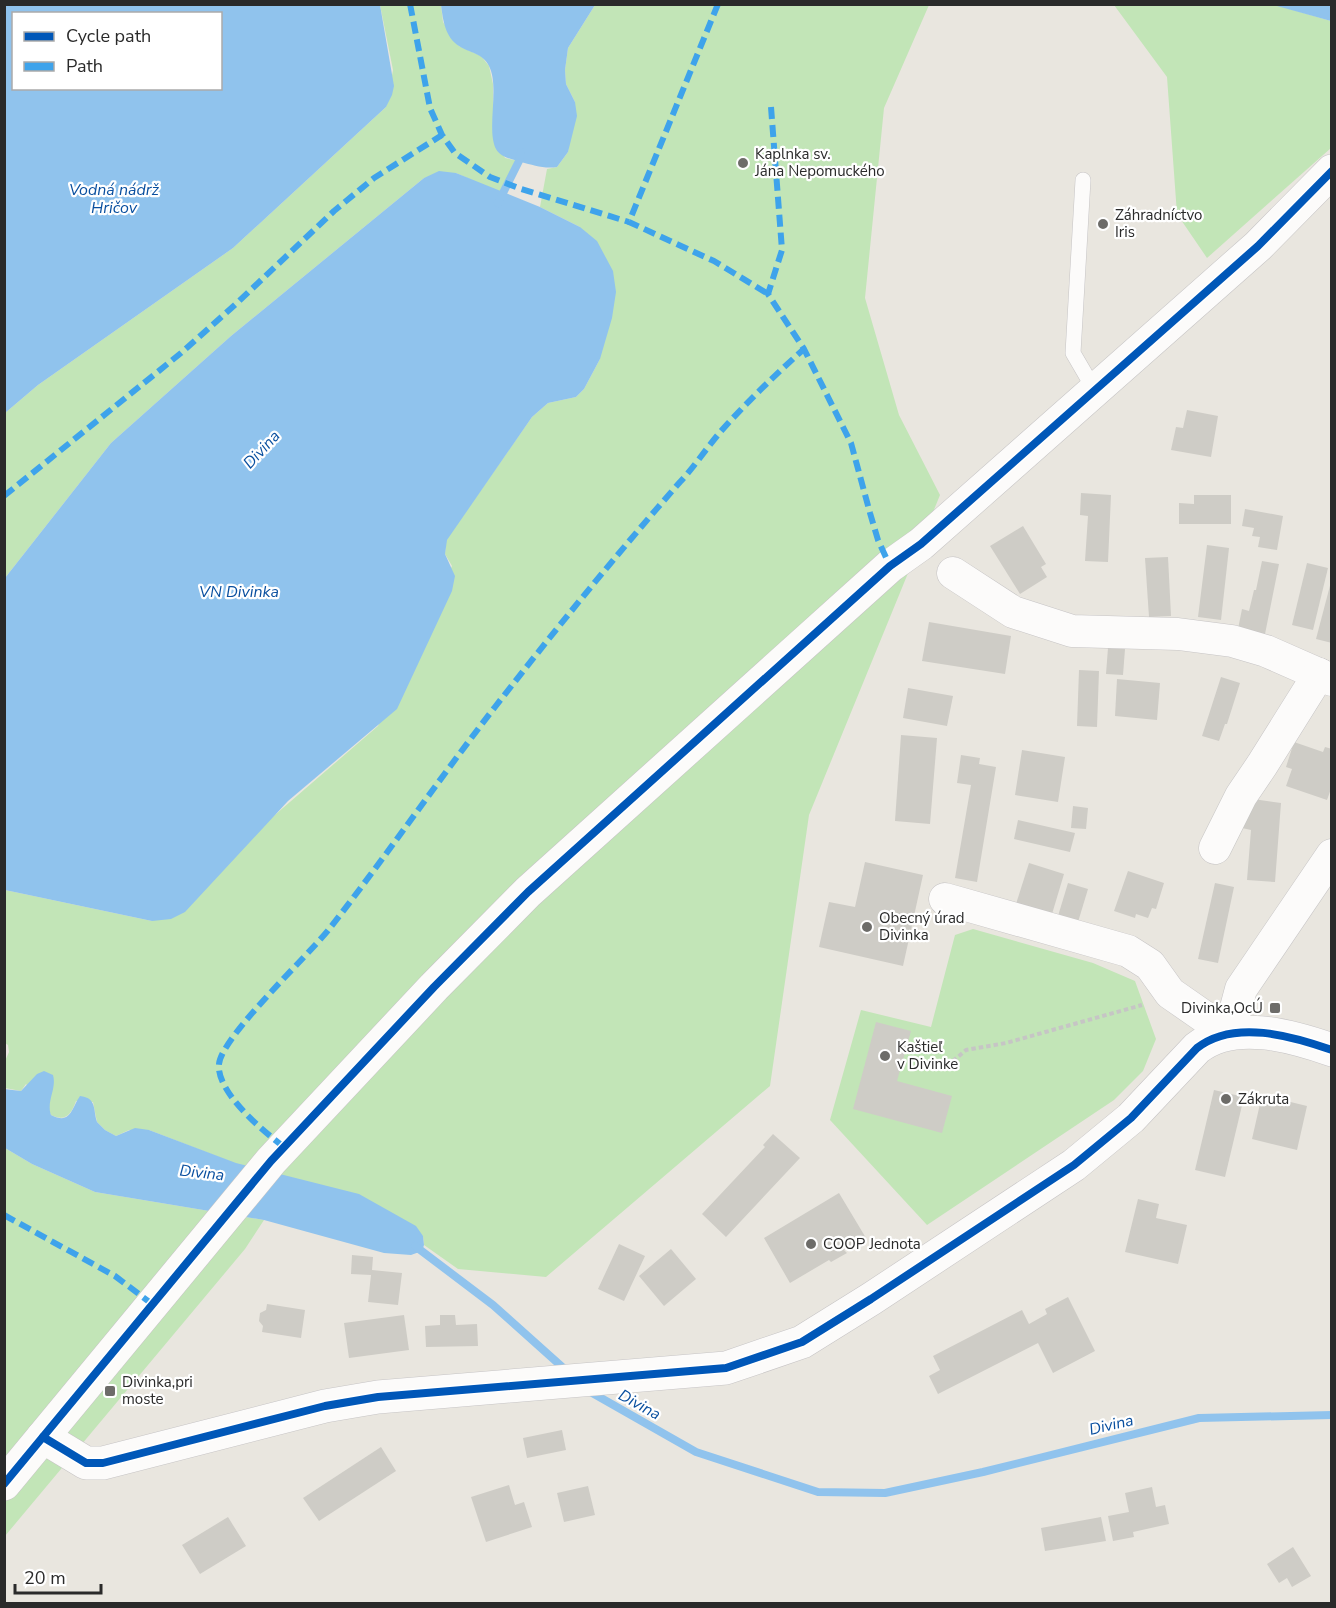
<svg xmlns="http://www.w3.org/2000/svg" width="1336" height="1608" font-family="'Nunito Sans',sans-serif">
  <style>
    .green { fill: #c2e5b7 }
    .water { fill: #90c3ed; fill-rule: evenodd }
    .lines { fill: none; stroke-linecap: round; stroke-linejoin: round }
    .stream { stroke: #90c3ed; stroke-width: 8 }
    .building { fill: #ceccc6 }
    .service-casing { stroke: #c6c4c5; stroke-width: 16 }
    .minor-casing { stroke: #c6c4c5; stroke-width: 33 }
    .tertiary-casing { stroke: #c6c4c5; stroke-width: 34 }
    .secondary-casing { stroke: #c6c4c5; stroke-width: 34 }
    .path { stroke: #c6c5c5; stroke-width: 4; stroke-dasharray: 4.5 3; stroke-linecap: butt }
    .service { stroke: #fcfbfa; stroke-width: 15 }
    .minor { stroke: #fcfbfa; stroke-width: 32 }
    .tertiary { stroke: #fcfbfa; stroke-width: 33 }
    .secondary { stroke: #fcfbfa; stroke-width: 33 }
    .quiet { stroke: #3ea3eb; stroke-width: 6; stroke-dasharray: 12 6; stroke-linecap: butt }
    .cycleway-casing { stroke: #fff; stroke-width: 11 }
    .cycleway { stroke: #0057b8; stroke-width: 8 }
    .poi-dot { fill: #6d6c69; stroke: #fff; stroke-width: 2 }
    .labels { text-anchor: middle; stroke-width: 4.5; stroke-linejoin: round; paint-order: stroke }
    .poi-label { font-size: 15px; fill: #2a2a2a; stroke: #fff; text-anchor: start }
    .water-label { font-size: 16px; font-style: italic; fill: #094f9f; stroke: #fff }
  </style>
  <rect width="100%" height="100%" fill="#e9e6df"/>
  <!-- green -->
  <g class="green">
    <polygon points="380,5 441,5 443,22 459,46 481,56 489,66 493,84 494,134 505,158 519,161 503,194 456,173 424,178 231,336 111,443 5,578 5,413 38,385 233,248 386,107 393,70"/>
    <path d="M595,5H929L884,108L865,298L899,415L940,495L809,815L770,1086L546,1277L458,1269L424,1245L423,1236L149,1130H129L116,1136L105,1130L97,1122L93,1102L76,1101C71,1115 65,1122 51,1115L48,1108L26,1084L21,1091L5,1088V1061L9,1052L8,1045L5,1043V890L152,921L378,726L452,566L445,554L446,540L532,417L548,403L576,397L584,389L600,359L580,227L540,207L547,169L557,167L568,152L575,102L566,84L565,70L568,48Z"/>
    <polygon points="1114,5 1276,5 1331,21 1331,148 1207,258 1177,214 1167,77"/>
    <polygon points="973,929 1093,963 1135,981 1156,1039 1143,1071 1114,1100 927,1225 830,1120 861,1010 931,1027 955,935"/>
    <polygon points="5,1148 32,1164 95,1192 264,1220 245,1249 5,1536"/>
  </g>
  <!-- water -->
  <g class="water">
    <path d="M5,4L380,5L394,86L392,95L386,107L233,248L38,385L5,413ZM14,14H220V88H14Z"/>
    <path d="M441,5H595L568,48L565,70L566,84L575,102L577,116L568,152L557,167C544,169 533,165 521,162C512,159 501,158 496,149C486,130 500,87 489,66C483,53 469,53 459,46C445,37 443,20 441,5Z"/>
    <polygon points="1276,5 1331,5 1331,21 1277,6"/>
    <polygon points="439,171 456,173 540,207 580,227 597,241 613,271 616,292 612,318 600,359 584,389 576,397 548,403 532,417 447,540 445,554 455,576 452,591 397,709 288,801 185,912 171,919 152,921 5,890 5,578 111,443 231,336 424,178"/>
    <path d="M44,1071L53,1075C57,1089 46,1101 51,1115C71,1125 71,1109 80,1096C97,1098 93,1109 97,1122L105,1130L116,1136L135,1128L149,1130L236,1163L359,1194L416,1226L423,1236L424,1245L422,1251L411,1255L384,1253L264,1220L95,1192L32,1164L5,1148L4,1089L21,1091L37,1074Z"/>
  </g>
  <g class="lines">
    <!-- stream -->
    <g class="stream">
      <polyline points="498,203 519,161 521,152"/>
      <polyline points="415,1246 493,1305 569,1373"/>
      <polyline points="587,1390 696,1452 818,1492 885,1493 983,1472 1199,1418 1332,1415"/>
    </g>
  </g>
  <!-- building -->
  <g class="building">
    <polygon points="1187,410 1218,416 1211,457 1171,450 1176,427 1183,428"/>
    <polygon points="1081,493 1111,495 1108,562 1085,561 1088,516 1080,515"/>
    <polygon points="1194,495 1231,495 1231,524 1179,524 1179,503 1194,504"/>
    <polygon points="1245,509 1283,516 1277,550 1258,547 1260,537 1252,536 1254,528 1242,526"/>
    <polygon points="1023,526 1046,564 1041,567 1047,577 1020,594 990,546"/>
    <polygon points="1207,545 1229,548 1221,620 1198,617"/>
    <polygon points="1168,557 1171,616 1149,617 1145,558"/>
    <polygon points="1262,561 1279,564 1265,634 1238,629 1242,609 1249,611 1254,590 1256,590"/>
    <polygon points="1307,563 1328,568 1313,630 1292,625"/>
    <polygon points="1332,578 1332,643 1316,639"/>
    <polygon points="929,622 1011,636 1005,674 922,661"/>
    <polygon points="1108,648 1125,649 1123,675 1106,674"/>
    <polygon points="1079,670 1099,671 1097,727 1077,726"/>
    <polygon points="1221,677 1240,683 1227,724 1225,724 1219,741 1202,736"/>
    <polygon points="1117,679 1160,683 1157,720 1115,716"/>
    <polygon points="908,688 953,696 947,726 903,718"/>
    <polygon points="901,735 937,738 930,824 895,821"/>
    <polygon points="1294,742 1323,752 1325,747 1332,749 1332,786 1327,800 1286,786 1292,769 1286,767"/>
    <polygon points="1022,750 1065,757 1058,802 1015,795"/>
    <polygon points="961,755 980,758 979,764 996,767 977,882 955,878 971,785 957,783"/>
    <polygon points="1246,798 1281,803 1275,882 1247,880 1251,830 1242,828"/>
    <polygon points="1073,806 1088,808 1086,829 1071,828"/>
    <polygon points="1018,820 1075,833 1070,852 1014,839"/>
    <polygon points="865,862 923,875 903,966 819,947 829,902 855,907"/>
    <polygon points="1029,863 1064,874 1052,914 1016,904"/>
    <polygon points="1128,871 1164,883 1156,909 1152,908 1148,918 1136,914 1135,918 1114,911"/>
    <polygon points="1068,883 1088,889 1078,922 1058,916"/>
    <polygon points="1215,883 1234,887 1218,963 1198,959"/>
    <polygon points="876,1022 911,1031 897,1081 952,1096 942,1133 853,1109"/>
    <polygon points="1214,1090 1244,1097 1225,1177 1195,1170"/>
    <polygon points="1262,1095 1307,1106 1297,1150 1252,1139"/>
    <polygon points="773,1134 800,1158 726,1237 702,1214 765,1147 763,1145"/>
    <polygon points="839,1193 866,1238 844,1250 847,1253 831,1262 829,1260 790,1283 764,1238"/>
    <polygon points="1138,1199 1159,1204 1156,1218 1187,1225 1178,1264 1125,1252"/>
    <polygon points="619,1244 645,1256 624,1301 598,1289"/>
    <polygon points="671,1249 696,1279 664,1306 639,1276"/>
    <polygon points="352,1255 373,1257 372,1270 402,1273 398,1305 368,1302 371,1275 351,1274"/>
    <polygon points="1068,1297 1095,1351 1053,1373 1038,1343 938,1394 929,1376 940,1370 933,1356 1022,1310 1029,1324 1047,1314 1045,1309"/>
    <polygon points="267,1304 305,1310 301,1338 262,1332 263,1326 259,1321 260,1313 266,1310"/>
    <polygon points="404,1315 409,1350 349,1358 344,1323"/>
    <polygon points="440,1315 455,1315 456,1325 477,1324 478,1346 426,1347 425,1326 440,1325"/>
    <polygon points="562,1430 566,1450 527,1458 523,1438"/>
    <polygon points="381,1447 396,1471 319,1521 303,1498"/>
    <polygon points="509,1485 515,1505 524,1502 532,1527 486,1542 471,1497"/>
    <polygon points="588,1486 595,1515 564,1522 557,1493"/>
    <polygon points="1152,1487 1156,1507 1165,1505 1169,1524 1133,1532 1134,1537 1113,1541 1108,1516 1129,1512 1125,1493"/>
    <polygon points="228,1517 246,1546 200,1574 182,1545"/>
    <polygon points="1101,1517 1106,1541 1045,1551 1041,1528"/>
    <polygon points="1293,1547 1311,1576 1292,1587 1287,1578 1279,1583 1267,1564"/>
  </g>
  <g class="lines">
    <!-- service casing -->
    <g class="service-casing">
      <polyline id="service" points="1083,180 1073,353 1094,389"/>
    </g>
    <!-- minor casing -->
    <g class="minor-casing">
      <g id="minor">
        <polyline points="953,573 1013,612 1072,631 1178,634 1232,641 1266,651 1332,680"/>
        <polyline points="1215,848 1241,796 1262,765 1319,674"/>
        <polyline points="945,899 1128,951 1150,965 1170,993 1229,1034 1241,989 1332,855"/>
      </g>
    </g>
    <!-- tertiary casing -->
    <g class="tertiary-casing">
      <path id="tertiary" d="M43,1437L86,1463H103L325,1406L378,1397L726,1368L802,1342L871,1299L1074,1165L1131,1118L1197,1048C1234,1019 1292,1036 1332,1050"/>
    </g>
    <!-- secondary casing -->
    <g class="secondary-casing">
      <polyline id="secondary" points="4,1484 271,1161 434,987 528,892 890,566 921,544 1258,246 1332,171"/>
    </g>
    <!-- path -->
    <polyline class="path" points="953,1061 966,1050 1006,1043 1142,1005"/>
    <!-- service -->
    <use href="#service" class="service"/>
    <!-- minor -->
    <use href="#minor" class="minor"/>
    <!-- tertiary -->
    <use href="#tertiary" class="tertiary"/>
    <!-- secondary -->
    <use href="#secondary" class="secondary"/>
    <!-- quiet -->
    <g class="quiet">
      <polyline points="410,4 430,108 442,135 455,153 490,177 521,189 629,222"/>
      <polyline points="718,4 629,222 714,261 768,294"/>
      <polyline points="771,107 782,250 768,294 804,349 851,443 870,513 878,540 890,566"/>
      <polyline points="4,496 181,353 237,303 334,211 374,178 442,135"/>
      <path d="M284,1147C263,1131 216,1092 219,1064C222,1036 309,955 330,928C387,855 439,779 495,707C555,630 616,555 680,482C695,466 708,446 722,430C748,401 775,375 804,349"/>
      <polyline points="4,1215 115,1276 152,1304"/>
    </g>
    <!-- cycleway casing -->
    <g class="cycleway-casing">
      <g id="cycleway">
        <path d="M43,1437L86,1463H103L325,1406L378,1397L726,1368L802,1342L871,1299L1074,1165L1131,1118L1197,1048C1234,1019 1292,1036 1332,1050"/>
        <polyline points="4,1484 271,1161 434,987 528,892 890,566 921,544 1258,246 1332,171"/>
      </g>
    </g>
    <!-- cycleway -->
    <use href="#cycleway" class="cycleway"/>
  </g>
  <!-- markers -->
  <g class="poi-dot">
    <circle cx="743" cy="163" r="6"/>
    <circle cx="1103" cy="224" r="6"/>
    <circle cx="867" cy="927" r="6"/>
    <rect x="1269" y="1002" width="12" height="12" rx="3"/>
    <circle cx="885" cy="1056" r="6"/>
    <circle cx="1226" cy="1099" r="6"/>
    <circle cx="811" cy="1244" r="6"/>
    <rect x="104" y="1385" width="12" height="12" rx="3"/>
  </g>
  <g class="labels">
    <!-- poi labels -->
    <g class="poi-label">
      <text x="755" y="159">Kaplnka sv.<tspan x="755" dy="17">Jána Nepomuckého</tspan></text>
      <text x="1115" y="220">Záhradníctvo<tspan x="1115" dy="17">Iris</tspan></text>
      <text x="879" y="923">Obecný úrad<tspan x="879" dy="17">Divinka</tspan></text>
      <text x="1263" y="1013" text-anchor="end">Divinka,OcÚ</text>
      <text x="897" y="1052">Kaštieľ<tspan x="897" dy="17">v Divinke</tspan></text>
      <text x="1238" y="1104">Zákruta</text>
      <text x="823" y="1249">COOP Jednota</text>
      <text x="122" y="1387">Divinka,pri<tspan x="122" dy="17">moste</tspan></text>
    </g>
    <!-- water labels -->
    <g class="water-label">
      <text x="114" y="195">Vodná nádrž<tspan x="114" dy="18">Hričov</tspan></text>
      <text transform="translate(261 449) rotate(-47)" y="6">Divina</text>
      <text x="239" y="597">VN Divinka</text>
      <text transform="translate(202 1172) rotate(6)" y="6">Divina</text>
      <text transform="translate(640 1404) rotate(29)" y="6">Divina</text>
      <text transform="translate(1111 1424) rotate(-13)" y="6">Divina</text>
    </g>
  </g>
  <!-- border -->
  <rect width="1336" height="1608" fill="none" stroke="#2a2a2a" stroke-width="12"/>
  <!-- legend -->
  <rect x="12" y="12" width="210" height="78" fill="#ffffff" stroke="#aaaaaa" stroke-width="1.5"/>
  <rect x="24" y="32" width="30" height="9" fill="#0057b8" stroke="#aaaaaa" stroke-width="1.5"/>
  <text x="66" y="42" font-size="18" fill="#2a2a2a">Cycle path</text>
  <rect x="24" y="62" width="30" height="9" fill="#3ea3eb" stroke="#aaaaaa" stroke-width="1.5"/>
  <text x="66" y="72" font-size="18" fill="#2a2a2a">Path</text>
  <!-- scale -->
  <path d="M15 1584v9h86v-9" fill="none" stroke="#2a2a2a" stroke-width="3"/>
  <text x="24" y="1584" font-size="18" fill="#2a2a2a" stroke="#ffffff" stroke-width="4.5" paint-order="stroke">20 m</text>
</svg>
